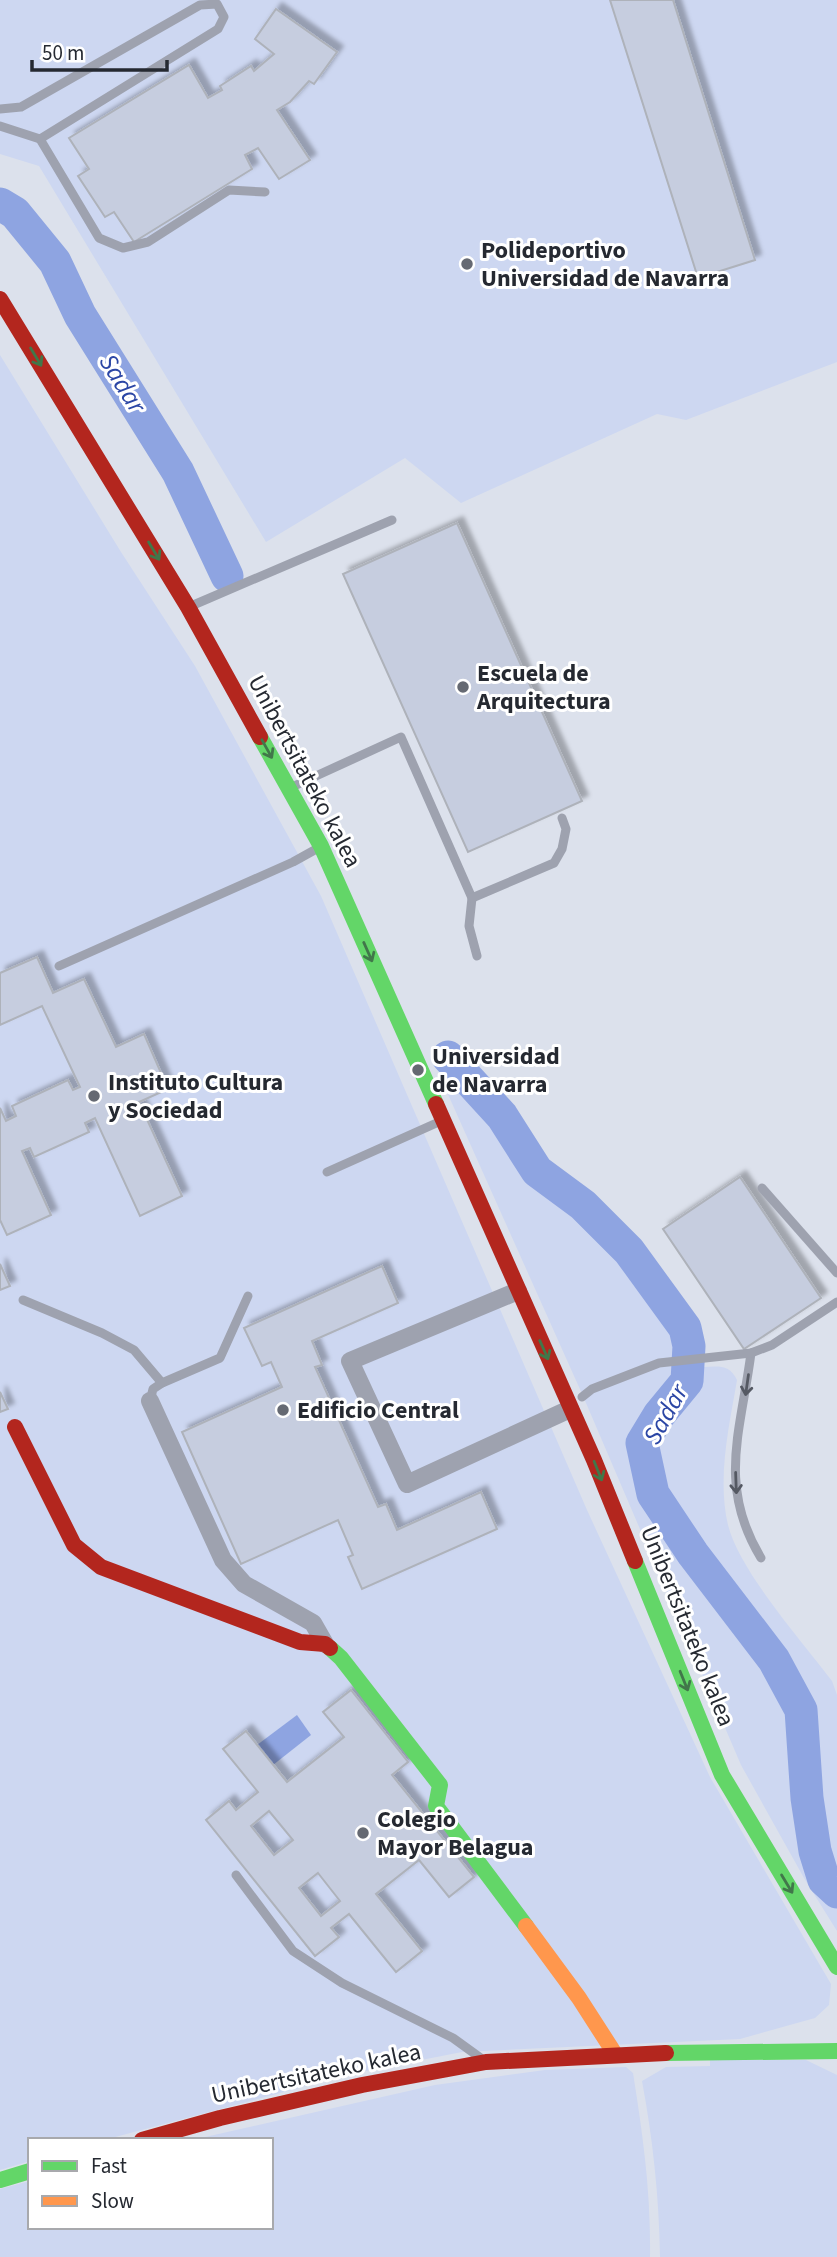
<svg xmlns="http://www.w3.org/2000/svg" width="837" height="2257" font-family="'Source Sans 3',sans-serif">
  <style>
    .green { fill: #cdd7f1 }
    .water { fill: #8ea4e1 }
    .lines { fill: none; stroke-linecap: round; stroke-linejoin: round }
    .river { stroke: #8ea4e1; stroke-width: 33 }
    .building { fill: #c6cddf; stroke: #aeb2ba; stroke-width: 2; fill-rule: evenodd; filter: url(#shadow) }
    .lane { stroke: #9ea2af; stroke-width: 9 }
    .street { stroke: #9ea2af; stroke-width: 18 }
    .fast { stroke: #63d668; stroke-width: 16 }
    .slow { stroke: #ff974d; stroke-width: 16 }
    .jam { stroke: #b3261e; stroke-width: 16 }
    .oneway { stroke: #41774a }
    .oneway2 { stroke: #555963 }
    .poi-dot { fill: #656972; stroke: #fff; stroke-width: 2.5 }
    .labels { text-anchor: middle; stroke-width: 6; stroke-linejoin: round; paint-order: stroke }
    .poi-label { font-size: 24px; font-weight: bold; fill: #252931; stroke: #fff; text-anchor: start }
    .street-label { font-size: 24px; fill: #252931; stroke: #fff }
    .water-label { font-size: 26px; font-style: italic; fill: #2b46a5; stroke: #fff }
  </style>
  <defs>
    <filter id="shadow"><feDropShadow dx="6" dy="-6" stdDeviation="2" flood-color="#0004"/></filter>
  </defs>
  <rect width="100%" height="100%" fill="#dce1ec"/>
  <!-- green -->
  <g class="green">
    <polygon points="0,0 837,0 837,362 686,420 657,414 461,503 405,458 266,542 39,166 0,154"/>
    <polygon points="0,355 121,552 195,666 321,896 587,1510 710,1777 831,1984 829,2005 815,2018 740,2039 462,2052 355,2073 104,2140 30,2140 30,2161 0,2170"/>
    <path d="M456,1074L478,1101L515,1165L534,1185L574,1212L614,1249L676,1335L704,1367C720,1366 730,1365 737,1380C729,1427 717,1478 728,1525C740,1572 802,1641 832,1681L837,1695V1931L804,1878L741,1765L583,1396L442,1081Z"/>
    <path d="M710,2060H806L837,2075V2257H660C659,2197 653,2140 642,2081L666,2067L710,2066Z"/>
    <path d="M626,2067L633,2073C643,2136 651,2193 650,2257H0V2189L30,2181V2227H271V2140H192L435,2085L545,2070Z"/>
  </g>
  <!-- water -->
  <polygon class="water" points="297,1715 311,1735 273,1765 257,1745"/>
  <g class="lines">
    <!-- river -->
    <g class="river">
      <polyline points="0,204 15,213 55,262 80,315 178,472 227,576"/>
      <polyline points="448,1057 502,1116 537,1171 583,1205 629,1251 685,1328 689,1346 687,1381 659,1415 642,1443 653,1494 693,1554 774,1660 801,1710 807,1798 815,1851 824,1880 837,1892"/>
    </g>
  </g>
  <!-- building -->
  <g class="building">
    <polygon points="610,0 673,0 755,260 698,278"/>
    <polygon points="276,9 337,52 314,84 309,81 290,102 277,110 310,160 279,179 258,148 245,155 252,169 134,242 114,212 105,217 78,176 89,169 69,138 189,65 208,98 222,90 220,86 251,66 254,71 274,54 255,39"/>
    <polygon points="457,523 582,801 468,852 343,574"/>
    <polygon points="37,957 53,993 84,979 116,1047 144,1034 168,1089 139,1102 182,1196 140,1216 95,1118 85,1123 89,1132 34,1157 30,1148 22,1151 51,1215 7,1235 0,1220 0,1108 6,1121 16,1116 12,1106 68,1080 73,1090 80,1087 42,1006 0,1025 0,973"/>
    <polygon points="740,1177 821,1298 744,1349 663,1229"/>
    <polygon points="0,1264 10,1286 0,1290"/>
    <polygon points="382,1266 398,1303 312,1341 322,1365 315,1367 378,1507 386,1504 397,1530 481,1492 497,1529 362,1589 348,1557 353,1555 338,1520 241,1564 182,1432 282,1387 271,1362 262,1366 244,1328"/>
    <polygon points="0,1392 8,1409 0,1412"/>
    <path d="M351,1690L408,1762L392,1775L474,1877L449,1897L419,1860L376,1894L422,1951L396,1972L349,1914L331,1928L339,1937L315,1956L206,1820L229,1801L236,1810L258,1792L223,1749L246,1731L287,1782L344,1737L323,1712ZM269,1811L293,1840L274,1855L251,1826ZM318,1873L340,1901L321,1916L299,1888Z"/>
  </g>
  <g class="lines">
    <!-- lane -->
    <g class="lane">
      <polyline points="0,109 21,107 200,5 217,4 224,17 218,29 40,139 0,126"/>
      <polyline points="40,139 99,238 123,248 148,242 229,190 265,192"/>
      <polyline points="191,606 392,520"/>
      <polyline points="292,787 401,737 472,898 469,926 477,956"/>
      <polyline points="472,898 554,863 562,849 566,829 562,818"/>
      <polyline points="59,966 293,862 320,847"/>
      <polyline points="327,1172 441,1121"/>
      <polyline points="762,1188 837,1273"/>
      <polyline points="23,1300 102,1333 134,1350 162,1383"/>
      <path d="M751,1353C741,1431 717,1485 761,1558"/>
      <polyline points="582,1397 592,1389 659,1363 751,1353 772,1345 837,1302"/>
      <polyline points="150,1401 153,1389 162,1383 220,1358 248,1296"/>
      <polyline points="236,1875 293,1951 342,1983 453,2038 482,2059"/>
    </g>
    <!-- street -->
    <g class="street">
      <polyline points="518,1291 350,1361 407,1484 570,1409"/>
      <polyline points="150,1401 223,1560 244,1584 313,1623 325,1644"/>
    </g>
    <!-- fast -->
    <g class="fast">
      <polyline points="260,737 321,846 436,1104"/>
      <polyline points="635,1561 722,1775 837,1967"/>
      <polyline points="330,1648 341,1658 440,1785 436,1806 526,1926"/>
      <polyline points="666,2053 837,2051"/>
      <polyline points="0,2180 30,2171"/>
    </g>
    <!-- slow -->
    <polyline class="slow" points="526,1926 579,1998 615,2054"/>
    <!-- jam -->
    <g class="jam">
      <polyline points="0,299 188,607 260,737"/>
      <polyline points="436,1104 594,1460 635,1561"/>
      <polyline points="15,1427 74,1545 101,1567 300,1642 325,1644 330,1648"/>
      <polyline points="142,2140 220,2118 362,2085 486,2062 666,2053"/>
    </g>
  </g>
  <!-- one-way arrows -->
  <defs><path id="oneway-shaft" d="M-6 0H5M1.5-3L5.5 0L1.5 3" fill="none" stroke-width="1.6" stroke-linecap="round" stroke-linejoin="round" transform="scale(1.75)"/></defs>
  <g class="oneway">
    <use href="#oneway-shaft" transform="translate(36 357) rotate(59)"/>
    <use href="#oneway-shaft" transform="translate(154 551) rotate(59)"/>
    <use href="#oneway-shaft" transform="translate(267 749) rotate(61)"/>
    <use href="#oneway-shaft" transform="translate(368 952) rotate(66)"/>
    <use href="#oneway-shaft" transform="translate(544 1350) rotate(66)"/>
    <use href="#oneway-shaft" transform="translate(598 1471) rotate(68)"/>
    <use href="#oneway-shaft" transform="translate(684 1681) rotate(68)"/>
    <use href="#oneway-shaft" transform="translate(787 1884) rotate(59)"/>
  </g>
  <g class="oneway2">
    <use href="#oneway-shaft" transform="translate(747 1385) rotate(98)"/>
    <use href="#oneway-shaft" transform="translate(736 1483) rotate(88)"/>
  </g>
  <!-- markers -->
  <g class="poi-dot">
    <circle cx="467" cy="264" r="7"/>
    <circle cx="463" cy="687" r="7"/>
    <circle cx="418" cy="1070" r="7"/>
    <circle cx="94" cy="1096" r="7"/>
    <circle cx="283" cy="1410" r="7"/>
    <circle cx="363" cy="1833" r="7"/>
  </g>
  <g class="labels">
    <!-- poi labels -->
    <g class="poi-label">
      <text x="481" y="258">Polideportivo<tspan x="481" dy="28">Universidad de Navarra</tspan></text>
      <text x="477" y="681">Escuela de<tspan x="477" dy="28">Arquitectura</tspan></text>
      <text x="432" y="1064">Universidad<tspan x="432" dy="28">de Navarra</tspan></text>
      <text x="108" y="1090">Instituto Cultura<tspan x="108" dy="28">y Sociedad</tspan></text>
      <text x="297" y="1418">Edificio Central</text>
      <text x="377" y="1827">Colegio<tspan x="377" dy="28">Mayor Belagua</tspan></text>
    </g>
    <!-- street labels -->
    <g class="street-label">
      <text transform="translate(305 771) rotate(62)" y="8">Unibertsitateko kalea</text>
      <text transform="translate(688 1626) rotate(68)" y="8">Unibertsitateko kalea</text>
      <text transform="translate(316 2073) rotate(-12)" y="8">Unibertsitateko kalea</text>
    </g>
    <!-- water labels -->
    <g class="water-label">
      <text transform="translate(123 383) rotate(58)" y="9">Sadar</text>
      <text transform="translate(665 1414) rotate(-61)" y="9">Sadar</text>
    </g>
  </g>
  <!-- legend -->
  <rect x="28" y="2138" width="245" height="91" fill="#ffffff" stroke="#a8a9ad" stroke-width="2"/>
  <rect x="42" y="2161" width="35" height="10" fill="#63d668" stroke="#a8a9ad" stroke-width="2"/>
  <text x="91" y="2173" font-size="21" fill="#252931">Fast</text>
  <rect x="42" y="2196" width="35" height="10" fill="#ff974d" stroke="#a8a9ad" stroke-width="2"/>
  <text x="91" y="2208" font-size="21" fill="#252931">Slow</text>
  <!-- scale -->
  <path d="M32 60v10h135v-10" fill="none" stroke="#252931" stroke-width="3.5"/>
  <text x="42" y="60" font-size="21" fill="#252931" stroke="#ffffff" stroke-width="5" paint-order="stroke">50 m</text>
</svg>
